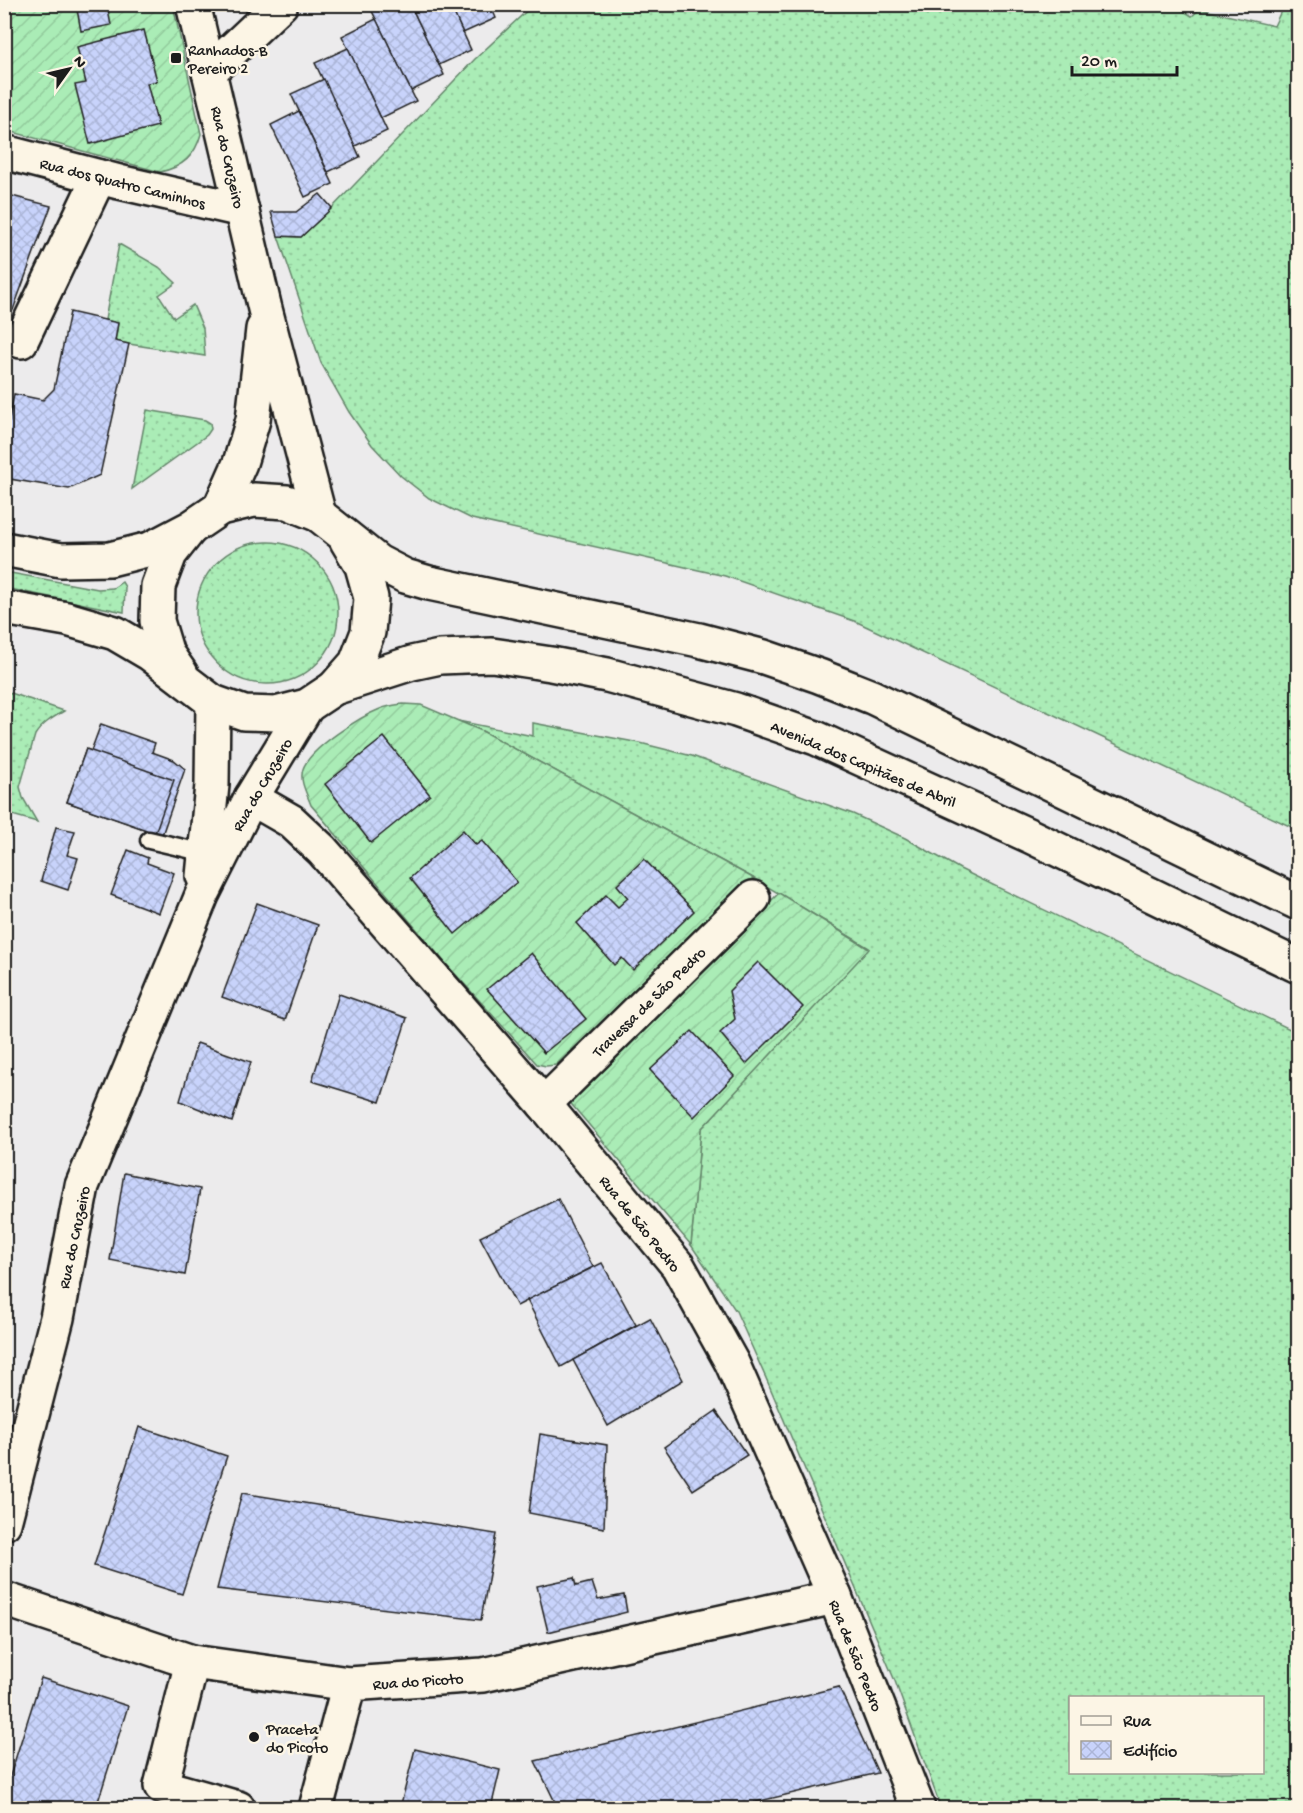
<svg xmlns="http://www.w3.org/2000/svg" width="1303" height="1813" font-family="'Gochi Hand',sans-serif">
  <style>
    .grass { fill: url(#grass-dots); stroke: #638469; stroke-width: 1.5; fill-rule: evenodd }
    .garden { fill: url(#garden-furrows); stroke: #638469; stroke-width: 1.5 }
    .building { fill: url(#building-cross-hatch); stroke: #1c1c1c; stroke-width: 1.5 }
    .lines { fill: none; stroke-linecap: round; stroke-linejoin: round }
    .lane-casing { stroke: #1c1c1c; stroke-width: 21 }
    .street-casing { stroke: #1c1c1c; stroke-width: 38 }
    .secondary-casing { stroke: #1c1c1c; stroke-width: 38 }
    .primary-casing { stroke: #1c1c1c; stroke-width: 38 }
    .lane { stroke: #fcf5e5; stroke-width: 16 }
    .street { stroke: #fcf5e5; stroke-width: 33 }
    .secondary { stroke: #fcf5e5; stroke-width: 33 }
    .primary { stroke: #fcf5e5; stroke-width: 33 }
    .poi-dot { fill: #1c1c1c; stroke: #fcf5e5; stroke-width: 2 }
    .labels { text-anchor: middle; stroke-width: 5; stroke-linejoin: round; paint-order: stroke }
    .poi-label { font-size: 16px; fill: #1c1c1c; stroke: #fcf5e5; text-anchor: start }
    .street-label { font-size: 16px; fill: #1c1c1c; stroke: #fcf5e5 }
  </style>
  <defs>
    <pattern id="grass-dots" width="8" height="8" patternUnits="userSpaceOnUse" patternTransform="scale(1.5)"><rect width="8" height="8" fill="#aaecb6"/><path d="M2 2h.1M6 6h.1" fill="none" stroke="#92ca9c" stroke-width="1.8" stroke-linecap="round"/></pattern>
    <pattern id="garden-furrows" width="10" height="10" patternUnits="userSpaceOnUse" patternTransform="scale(1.5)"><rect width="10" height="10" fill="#aaecb6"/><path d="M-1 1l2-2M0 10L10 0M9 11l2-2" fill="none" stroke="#92ca9c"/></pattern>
    <pattern id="building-cross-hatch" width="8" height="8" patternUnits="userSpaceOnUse" patternTransform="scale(1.5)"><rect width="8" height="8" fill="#c8d3fb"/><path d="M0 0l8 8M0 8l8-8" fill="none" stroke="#abb5d7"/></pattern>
  </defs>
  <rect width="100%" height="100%" fill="#ecebec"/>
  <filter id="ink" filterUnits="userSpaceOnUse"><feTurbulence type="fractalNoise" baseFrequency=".0167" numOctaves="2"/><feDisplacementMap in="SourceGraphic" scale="12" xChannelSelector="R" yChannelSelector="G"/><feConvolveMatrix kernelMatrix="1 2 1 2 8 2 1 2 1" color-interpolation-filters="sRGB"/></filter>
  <g filter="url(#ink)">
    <!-- grass -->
    <g class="grass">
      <polygon points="1172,4 1192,16 1200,9 1274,26 1284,5 1298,5 1298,830 857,622 725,576 472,519 429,498 401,476 372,445 349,412 321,363 278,236 301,237 332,208 475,59 533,5"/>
      <polygon points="119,244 159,267 176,283 159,295 174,318 193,305 203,328 205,356 129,344 115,341 118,323 105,320"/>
      <polygon points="147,410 205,420 210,423 211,429 207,435 132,489"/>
      <circle cx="267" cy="613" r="71"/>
      <polygon points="5,572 98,589 113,588 122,582 125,587 124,612 5,588"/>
      <path d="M5,691L64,711C52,718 42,724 35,735L20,787L23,798L37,822L5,813Z"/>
      <path d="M458,721L533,736V723L640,743L692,756L853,814L905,838L960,869L1298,1033V1808H941L895,1681L769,1385L736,1311L691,1245L701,1129L869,948L753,878L482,731ZM1070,1698H1262V1772H1070Z"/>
    </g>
    <!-- garden -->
    <g class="garden">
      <path d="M4,5H173L201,134C195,156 183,167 160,172L5,130Z"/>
      <path d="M403,704L421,705L482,731L753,878L556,1065L546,1066L537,1064L447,965L311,805C307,794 299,781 303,769C310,748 360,717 380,709C387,706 396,705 403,704Z"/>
      <polygon points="779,893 869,949 701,1129 691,1245 567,1099 678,993"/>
    </g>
    <!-- building -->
    <g class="building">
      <polygon points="76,4 131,4 131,5 108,10 111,25 81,31"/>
      <polygon points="381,4 410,4 444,75 411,91 371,9"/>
      <polygon points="410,4 450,4 471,50 439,65"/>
      <polygon points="450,4 490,4 496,18 463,33"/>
      <polygon points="376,19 416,101 381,118 342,36"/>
      <polygon points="144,30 157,81 147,83 158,126 90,144 75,85 86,83 77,47"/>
      <polygon points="348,48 387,131 355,146 315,63"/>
      <polygon points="324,79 360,157 328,172 291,94"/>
      <polygon points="299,111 333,184 305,197 271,125"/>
      <polygon points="4,194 51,206 13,310 4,308"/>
      <polygon points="320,194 332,208 301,237 278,236 271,212 296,212"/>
      <polygon points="70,312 118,323 115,341 129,344 100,475 69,489 4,478 4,446 14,394 43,400 54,389"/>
      <polygon points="101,724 155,743 152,752 174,760 185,769 162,835 67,802 86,749 91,751"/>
      <polygon points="384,737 430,795 371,843 325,784"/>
      <polygon points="86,749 174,780 155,833 67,802"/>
      <polygon points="56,827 75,831 67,855 78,858 68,890 41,881"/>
      <polygon points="463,830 476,845 482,841 517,882 455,934 410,878"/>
      <polygon points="128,850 148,858 147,863 174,873 159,913 111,895"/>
      <polygon points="644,859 694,911 633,970 622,958 614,965 577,923 606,895 618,907 628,898 617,885"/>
      <polygon points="257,903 318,925 285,1020 222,997"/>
      <polygon points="531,953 586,1019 544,1053 487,989"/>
      <polygon points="758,962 803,1007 746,1064 720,1033 735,1019 729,991"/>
      <polygon points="339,994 407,1018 380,1102 312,1081"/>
      <polygon points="692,1031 734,1076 694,1117 650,1070"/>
      <polygon points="197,1043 251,1062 232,1122 180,1101"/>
      <polygon points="124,1173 200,1189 185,1275 110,1260"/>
      <polygon points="558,1199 593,1267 517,1306 480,1237"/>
      <polygon points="602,1263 636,1325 561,1367 527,1300"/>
      <polygon points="650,1318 683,1380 608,1426 573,1360"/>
      <polygon points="716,1411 747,1455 693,1490 664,1447"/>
      <polygon points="139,1427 227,1456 182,1594 94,1566"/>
      <polygon points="540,1434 607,1445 604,1528 529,1513"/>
      <polygon points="242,1493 496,1534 481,1620 217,1589"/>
      <polygon points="574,1578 576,1586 592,1582 598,1600 624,1595 627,1612 548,1632 537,1586"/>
      <polygon points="41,1678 128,1706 96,1808 4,1808 4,1795"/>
      <polygon points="839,1687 878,1773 731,1808 558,1808 535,1761"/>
      <polygon points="415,1749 500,1770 491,1808 400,1808"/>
    </g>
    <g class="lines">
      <!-- lane casing -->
      <g class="lane-casing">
        <polyline id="lane" points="149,840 205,853"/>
      </g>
      <!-- street casing -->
      <g class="street-casing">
        <g id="street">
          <polyline points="209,72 281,4"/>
          <polyline points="4,152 119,182 242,210"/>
          <polyline points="21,341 99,177"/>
          <polyline points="251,798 291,821 322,850 544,1104 678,1266 732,1363 835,1597 918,1808"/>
          <polyline points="544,1104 753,898"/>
          <polyline points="4,1599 192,1662 349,1684 483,1675 835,1597"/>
          <polyline points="192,1662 161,1786 238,1808"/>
          <polyline points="316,1808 349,1684"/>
        </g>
      </g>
      <!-- secondary casing -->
      <g class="secondary-casing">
        <g id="secondary">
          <polyline points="193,4 265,309 319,515"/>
          <polyline points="220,508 240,463 253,420 263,329"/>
          <polyline points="203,876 212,785 213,702"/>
          <polyline points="4,1523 57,1318 82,1186 202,895 251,798 307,706"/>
        </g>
      </g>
      <!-- primary casing -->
      <g class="primary-casing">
        <g id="primary">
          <polyline points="4,549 61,560 110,559 150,549 192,527 220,508 254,500 287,502 319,515 378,562 405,576 429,583 699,640 764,657 819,676 872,697 1298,903"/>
          <polyline points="4,608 67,619 115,633 149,653 213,702 244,713 276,714 307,706 334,688 412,663 440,657 492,655 551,664 607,675 736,710 816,738 1030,836 1298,966"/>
          <polyline points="181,674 167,654 157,621 158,586 170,554 189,530"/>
          <polyline points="334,688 356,663 368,632 371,598 362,566 347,541"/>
        </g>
      </g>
      <!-- lane -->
      <use href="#lane" class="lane"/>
      <!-- street -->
      <use href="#street" class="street"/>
      <!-- secondary -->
      <use href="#secondary" class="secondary"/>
      <!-- primary -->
      <use href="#primary" class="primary"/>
    </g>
  </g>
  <!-- markers -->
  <g class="poi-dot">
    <rect x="170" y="52" width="12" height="12" rx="3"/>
    <circle cx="254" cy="1737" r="6"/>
  </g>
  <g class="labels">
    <!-- poi labels -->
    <g class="poi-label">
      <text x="188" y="55">Ranhados-B<tspan x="188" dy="18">Pereiro 2</tspan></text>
      <text x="266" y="1734">Praceta<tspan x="266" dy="18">do Picoto</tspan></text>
    </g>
    <!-- street labels -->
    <g class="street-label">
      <text transform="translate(229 157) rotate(77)" y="6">Rua do Cruzeiro</text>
      <text transform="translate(123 182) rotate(14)" y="6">Rua dos Quatro Caminhos</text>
      <text transform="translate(864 763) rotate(23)" y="6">Avenida dos Capitães de Abril</text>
      <text transform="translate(261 784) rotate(-60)" y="6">Rua do Cruzeiro</text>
      <text transform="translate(648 1001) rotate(-44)" y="6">Travessa de São Pedro</text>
      <text transform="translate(641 1223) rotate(51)" y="6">Rua de São Pedro</text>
      <text transform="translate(73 1237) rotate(-78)" y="6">Rua do Cruzeiro</text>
      <text transform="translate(857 1655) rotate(68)" y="6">Rua de São Pedro</text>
      <text transform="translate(418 1680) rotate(-4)" y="6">Rua do Picoto</text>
    </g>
  </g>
  <!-- margin -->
  <rect width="1303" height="1813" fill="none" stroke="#fcf5e5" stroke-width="24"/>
  <rect x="12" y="12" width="1279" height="1789" fill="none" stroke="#1c1c1c" stroke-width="2" filter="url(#ink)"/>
  <!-- legend -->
  <rect x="1069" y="1696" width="195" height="78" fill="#fcf5e5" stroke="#a29e95" stroke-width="1.5"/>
  <rect x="1081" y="1716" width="30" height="9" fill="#fcf5e5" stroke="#a29e95" stroke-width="1.5"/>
  <text x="1123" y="1726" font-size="18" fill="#1c1c1c">Rua</text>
  <rect x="1081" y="1741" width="30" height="18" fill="url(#building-cross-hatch)" stroke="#a29e95" stroke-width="1.5"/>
  <text x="1123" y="1756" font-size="18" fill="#1c1c1c">Edifício</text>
  <!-- north arrow -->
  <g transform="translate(69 69) rotate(56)" stroke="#fcf5e5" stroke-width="4.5" paint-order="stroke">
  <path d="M0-4.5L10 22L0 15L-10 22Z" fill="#1c1c1c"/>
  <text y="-9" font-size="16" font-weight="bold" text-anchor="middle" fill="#1c1c1c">N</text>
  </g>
  <!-- scale -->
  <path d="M1072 66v9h105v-9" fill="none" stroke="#1c1c1c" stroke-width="3"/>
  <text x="1081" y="66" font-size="18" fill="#1c1c1c" stroke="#fcf5e5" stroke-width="4.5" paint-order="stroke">20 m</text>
</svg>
